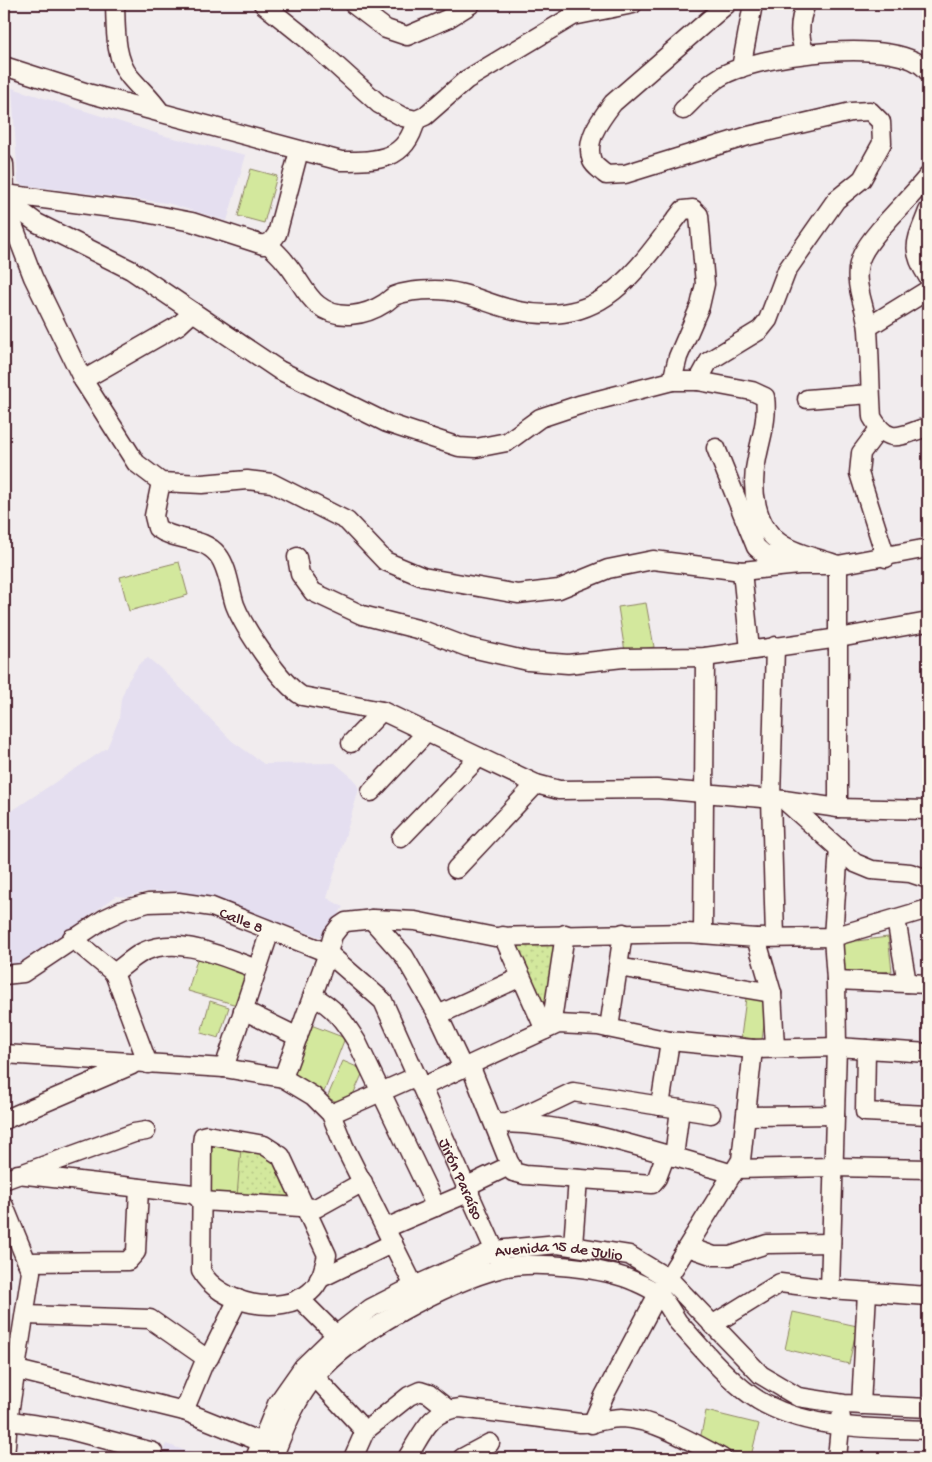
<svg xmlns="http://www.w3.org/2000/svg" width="932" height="1462" font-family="'Gochi Hand',sans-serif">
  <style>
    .built { fill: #e5dff0 }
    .grass { fill: url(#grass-dots); stroke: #8e8464 }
    .pitch { fill: #d3e89d; stroke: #8e8464 }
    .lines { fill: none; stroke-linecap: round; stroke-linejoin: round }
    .minor-casing { stroke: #4a1f2b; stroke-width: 21 }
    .minor { stroke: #fbf7ec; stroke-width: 18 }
    .labels { text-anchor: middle; stroke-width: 4.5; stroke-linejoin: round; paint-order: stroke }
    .street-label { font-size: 16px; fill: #4a1f2b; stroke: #fbf7ec }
  </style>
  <defs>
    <pattern id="grass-dots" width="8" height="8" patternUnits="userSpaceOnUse" patternTransform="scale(1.25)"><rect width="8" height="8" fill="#d3e89d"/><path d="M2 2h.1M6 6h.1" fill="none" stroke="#b7c787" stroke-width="1.8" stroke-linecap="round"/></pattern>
  </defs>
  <rect width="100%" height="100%" fill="#f1ecee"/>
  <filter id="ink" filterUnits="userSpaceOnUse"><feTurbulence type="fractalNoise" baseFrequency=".02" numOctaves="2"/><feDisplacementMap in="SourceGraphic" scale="10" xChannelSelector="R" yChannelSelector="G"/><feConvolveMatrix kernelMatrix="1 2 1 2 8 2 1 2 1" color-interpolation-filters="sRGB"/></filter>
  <g filter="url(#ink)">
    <!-- built -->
    <g class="built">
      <polygon points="12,88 165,136 246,155 227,221 167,203 22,185 18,182"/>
      <polygon points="148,658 166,673 232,741 264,764 335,763 354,779 359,789 327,898 343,907 323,938 200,895 171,891 144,892 127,897 116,896 24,964 4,967 4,816 107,748 119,719 121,699 128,681 139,664"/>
      <polygon points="166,1444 207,1458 159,1458"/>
    </g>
    <!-- grass -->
    <g class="grass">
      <polygon points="515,941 557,941 546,1014"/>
      <polygon points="205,1143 269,1152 295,1198 204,1198"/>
    </g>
    <!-- pitch -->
    <g class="pitch">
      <polygon points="251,169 277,176 264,223 238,216"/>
      <polygon points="179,562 188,595 129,611 120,577"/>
      <polygon points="646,603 654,647 625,652 618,607"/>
      <polygon points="888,937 892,971 845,976 841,943"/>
      <polygon points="197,959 246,973 237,1005 188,991"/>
      <polygon points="746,998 767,1001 762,1040 741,1037"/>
      <polygon points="210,1001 229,1007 219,1038 201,1033"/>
      <polygon points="311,1025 345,1038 324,1092 290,1079"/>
      <polygon points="343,1061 364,1070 348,1106 327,1098"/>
      <polygon points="212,1146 241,1148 237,1196 209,1194"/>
      <polygon points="793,1312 857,1326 849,1364 785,1349"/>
      <polygon points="706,1411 759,1424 751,1456 699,1444"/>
    </g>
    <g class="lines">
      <!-- minor casing -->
      <g class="minor-casing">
        <g id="minor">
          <path d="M115,4C116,27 114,58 130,77C140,89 152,99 161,113"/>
          <polyline points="263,4 308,40 379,104 403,117 416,120 425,116 466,80 573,16 633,4"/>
          <polyline points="353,4 386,29 407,36 447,19 471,4"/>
          <path d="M805,53C798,36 799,20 806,4"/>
          <path d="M4,66L91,94L341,161C378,161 406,161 416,120"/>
          <polyline points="741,68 753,4"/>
          <path d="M683,110C695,99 706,85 720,77C755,55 902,34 928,72"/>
          <polyline points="4,164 5,194 12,222 33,277 83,380 136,463 161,482 202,484 247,480 272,483 347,521 385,561 423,577 518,594 559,589 608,569 653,560 742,571 799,565 838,565 928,548"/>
          <path d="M928,176C911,198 873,232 862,255C850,281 866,304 868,330C870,359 870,388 872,417C890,448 901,434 928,427"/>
          <polyline points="5,194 135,211 192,222 263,245 271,242 277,234 299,151"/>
          <path d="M7,201L37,223L131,270L279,370L387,423L459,447L476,448L507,442L540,418L579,405L672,381H698L752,391L765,397C768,419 761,437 757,458C750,488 755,528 783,545C797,554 822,559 838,565V808"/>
          <path d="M928,211C917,241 909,248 928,277"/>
          <path d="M268,244C274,250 281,256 286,263C297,275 305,295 318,305C338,321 365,316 385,303C388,301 391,298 394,296C406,291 422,290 435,290C466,290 490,306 519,311C605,329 637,268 683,210L693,209L699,215L705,284L700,306L678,357L672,381"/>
          <polyline points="868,327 928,290"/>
          <polyline points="83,380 179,325 193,312"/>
          <path d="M698,381L709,361L760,330L768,320L787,270L836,200L862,179L882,143L881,122L870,111L851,112L748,136L625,174L606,175C602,171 594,166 592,161C584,140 601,119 613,103L727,4"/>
          <polyline points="807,399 870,394"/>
          <polyline points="879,429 861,453 859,473 886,558"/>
          <polyline points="716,448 756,547 764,554 791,562"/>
          <path d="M161,482L154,516L157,528C176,542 203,536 218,555C228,567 230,590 235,605C244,628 281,684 302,696L382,711L536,784L559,790L656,789L784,800L855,863L872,870L910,873L928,879"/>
          <polyline points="297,557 300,574 313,592 362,615 425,631 467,647 528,661 568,664 623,658 705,657 839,638 928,622"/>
          <polyline points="742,571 750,650"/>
          <polyline points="351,743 382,711"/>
          <polyline points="371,792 427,732"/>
          <polyline points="784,800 838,808 928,810"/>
          <polyline points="401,838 479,757"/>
          <polyline points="456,869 536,784"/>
          <polyline points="371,919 404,956 438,1015 463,1068"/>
          <polyline points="896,919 907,983"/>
          <polyline points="703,934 705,657"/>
          <polyline points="503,936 545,1030"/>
          <polyline points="775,937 771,799 775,646"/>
          <path d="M72,938L114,973C124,966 133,957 143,952C180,935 222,957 257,969"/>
          <polyline points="756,938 772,993 775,1047"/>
          <polyline points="618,967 772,993"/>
          <polyline points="114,973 148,1064"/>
          <path id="s1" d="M4,975L23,973L104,919L123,910L148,903L178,902L212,907L328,953L383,1001L499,1260"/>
          <polyline points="836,980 928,984"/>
          <path d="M313,996C334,1007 344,1021 357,1042L436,1207"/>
          <polyline points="243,1010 298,1037"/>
          <polyline points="438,1015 521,977"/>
          <polyline points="551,1027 565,934"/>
          <polyline points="609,1028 623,933"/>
          <polyline points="866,1049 865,1112 928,1115"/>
          <polyline points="4,1054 224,1068 283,1078 313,1096 331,1114 344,1146 414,1286"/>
          <polyline points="470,1065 513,1172 525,1175 652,1184 657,1178 666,1154"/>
          <polyline points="224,1068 270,931"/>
          <polyline points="283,1078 328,953 333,935 340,926 346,922 374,919 415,921 495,937 687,933 756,938 833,937 928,909"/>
          <polyline points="422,1087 558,1024 598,1026 670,1041 753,1049 837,1047 928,1053"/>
          <polyline points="660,1106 670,1041"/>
          <polyline points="331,1114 417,1076"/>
          <polyline points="746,1116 835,1115"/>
          <polyline points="4,1120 132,1065"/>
          <polyline points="510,1122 573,1092 711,1114"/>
          <path d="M494,1123C577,1123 655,1152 733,1174"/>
          <path d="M207,1135L264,1145L281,1156L327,1255C324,1267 321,1283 310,1292C281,1317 219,1304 201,1271L202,1143L203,1136Z"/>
          <polyline points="674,1157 680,1109"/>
          <polyline points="736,1169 834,1167 928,1169"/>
          <polyline points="18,1174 193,1194 202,1201 316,1208 363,1182"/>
          <polyline points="4,1180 134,1133 146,1131"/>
          <polyline points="467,1186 511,1165"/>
          <polyline points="4,1206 31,1272 8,1420 5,1457"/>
          <polyline points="386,1228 470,1192"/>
          <polyline points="573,1245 578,1179"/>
          <polyline points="688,1247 714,1256 730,1256 767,1244 831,1243"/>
          <polyline points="27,1262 128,1261 136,1252 139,1188"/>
          <polyline points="319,1279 393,1243"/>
          <polyline points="830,1289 837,1047 836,980 833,937 839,848"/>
          <polyline points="299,1298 336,1335"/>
          <polyline points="25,1315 150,1319 206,1358"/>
          <polyline points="712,1325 780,1283 830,1289 928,1296"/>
          <polyline points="17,1370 184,1411 261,1442"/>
          <polyline points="315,1377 365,1431"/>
          <polyline points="861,1405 867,1292"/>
          <polyline points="184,1411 206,1358 209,1358 238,1299"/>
          <polyline points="4,1420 66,1429 153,1452"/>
          <polyline points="592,1424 604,1396 658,1294 741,1160 753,1049"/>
          <path id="s2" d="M255,1458L277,1404L303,1367L336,1335L371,1308L414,1286L495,1250L558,1244L629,1255L669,1279L761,1375L798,1397L844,1404L928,1408"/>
          <path d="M273,1458C284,1431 295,1400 315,1377C353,1332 445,1283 502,1268C535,1260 606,1268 636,1282C643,1285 651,1289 657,1293C666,1300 672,1313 678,1322C686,1331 694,1340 702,1349C719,1368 742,1392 765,1404C815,1430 873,1428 928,1430"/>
          <polyline points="353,1458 365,1431 409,1396 420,1391 429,1394 448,1409"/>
          <path d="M407,1458C422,1435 429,1410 460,1408L580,1423C594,1424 608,1418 622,1418C654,1419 694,1443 722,1458"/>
          <polyline points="462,1458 490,1443"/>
          <polyline points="837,1458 841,1417"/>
        </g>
      </g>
      <!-- minor -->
      <use href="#minor" class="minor"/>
    </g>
  </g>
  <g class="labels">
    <!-- street labels -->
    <g class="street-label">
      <text dy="6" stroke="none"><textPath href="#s1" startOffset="260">Calle 8</textPath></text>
      <text dy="6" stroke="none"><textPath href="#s1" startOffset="620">Jirón Paraíso</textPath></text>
      <text dy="6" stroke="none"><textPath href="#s2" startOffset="395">Avenida 15 de Julio</textPath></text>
    </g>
  </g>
  <!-- margin -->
  <rect width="932" height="1462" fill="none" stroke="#fbf7ec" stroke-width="20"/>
  <rect x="10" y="10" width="912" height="1442" fill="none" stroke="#4a1f2b" stroke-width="2" filter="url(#ink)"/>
</svg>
